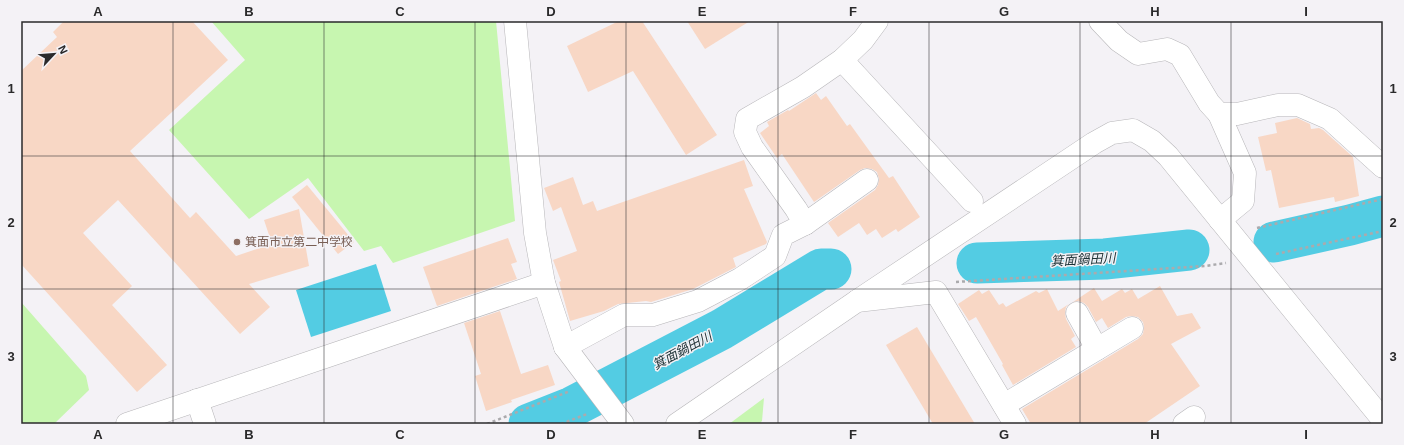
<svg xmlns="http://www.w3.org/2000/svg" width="1404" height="445" font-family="Helvetica,'Noto Sans JP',sans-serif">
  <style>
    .green { fill: #c7f6b0 }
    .water { fill: #53cce3 }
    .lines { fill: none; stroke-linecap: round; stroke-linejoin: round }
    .river { stroke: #53cce3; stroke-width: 41 }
    .building { fill: #f8d7c5 }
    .minor-casing { stroke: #b7b6b9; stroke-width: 23 }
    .path { stroke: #abaaad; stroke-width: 2.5; stroke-dasharray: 3 3; stroke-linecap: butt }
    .minor { stroke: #fff; stroke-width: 22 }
    .grid { fill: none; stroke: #2a2a2b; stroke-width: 1; stroke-opacity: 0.55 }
    .education-dot { fill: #8d6e63; stroke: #f4f2f6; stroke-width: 1.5 }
    .labels { text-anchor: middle; stroke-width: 3; stroke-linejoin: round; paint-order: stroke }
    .education-label { font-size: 12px; fill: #785e54; stroke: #f4f2f6; text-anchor: start }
    .water-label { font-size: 13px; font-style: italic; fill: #1d3236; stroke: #f4f2f6 }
    .neatline { fill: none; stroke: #2a2a2b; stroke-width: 1.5 }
    .grid-label { font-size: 13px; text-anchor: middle; font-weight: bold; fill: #2a2a2b }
  </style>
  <rect width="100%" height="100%" fill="#f4f2f6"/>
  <!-- green -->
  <g class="green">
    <polygon points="211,21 496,21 515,221 393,263 381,246 364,251 308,178 249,219 169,130 245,60"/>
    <polygon points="21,302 86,376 89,390 54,424 21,424"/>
    <polygon points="764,398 762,421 759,424 729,424"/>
  </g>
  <!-- water -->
  <polygon class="water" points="376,264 391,311 311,337 296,290"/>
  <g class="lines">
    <!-- river -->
    <g class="river">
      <polyline points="1274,242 1350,225 1383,216"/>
      <polyline points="977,263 1105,259 1189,250"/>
      <polyline points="529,424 572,407 722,329 821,269 831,269"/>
    </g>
  </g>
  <!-- building -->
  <g class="building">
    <polygon points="64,21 192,21 228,60 130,151 190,218 196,212 236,256 272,244 264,220 299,209 309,266 249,284 270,307 240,334 118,200 83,233 132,286 112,305 167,365 137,392 21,264 21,71 57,37 53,32"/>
    <polygon points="619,21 642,21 717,135 686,155 633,71 588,92 567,46"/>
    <polygon points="687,21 750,21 705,49"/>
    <polygon points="816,93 821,100 826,96 847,126 850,124 889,178 893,176 920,217 898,232 896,229 882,238 876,229 867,235 859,223 838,237 828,223 875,190 878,185 879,179 877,172 872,169 865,168 860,170 814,202 782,154 777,158 760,133 769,126 767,122 788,110 789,111"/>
    <polygon points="1297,118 1310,124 1311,129 1319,128 1323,130 1353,157 1359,196 1335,202 1334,197 1279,208 1271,170 1266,171 1258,137 1277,133 1275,123"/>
    <polygon points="744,160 753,186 744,189 767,242 766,244 733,258 736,267 693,289 651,302 646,301 618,304 604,311 570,321 559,282 561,281 553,260 577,251 561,207 553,211 544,188 573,177 583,205 593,201 597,211"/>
    <polygon points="307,185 354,242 338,254 292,197"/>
    <polygon points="508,238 517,262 511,264 517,279 437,306 423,267"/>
    <polygon points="1160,286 1177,316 1192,313 1201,328 1171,344 1200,386 1144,424 1031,424 1022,409 1138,339 1143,334 1144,327 1143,322 1138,317 1131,316 1126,317 1108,328 1102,318 1096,322 1088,307 1084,303 1078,301 1073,302 1094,288 1102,301 1122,289 1125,293 1132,289 1138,299"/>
    <polygon points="1047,289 1058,311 1069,304 1066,307 1065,313 1066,319 1075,336 1071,339 1076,347 1013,385 1002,365 1003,364 976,317 969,321 958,304 979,290 982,294 989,290 999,305 1003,303 1006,307 1036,291 1039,293"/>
    <polygon points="500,311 521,374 548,365 555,385 511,400 512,402 486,411 475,376 481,374 464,323"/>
    <polygon points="917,327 975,424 933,424 886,345"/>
  </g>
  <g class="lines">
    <!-- minor casing -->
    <g class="minor-casing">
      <g id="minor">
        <polyline points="515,21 535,233 544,283 565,347 623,424"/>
        <polyline points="1100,21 1119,41 1138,54 1167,49 1180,55 1209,103 1219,114 1237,114 1278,105 1298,105 1330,119 1383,167"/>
        <polyline points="842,60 972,201"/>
        <polyline points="1219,114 1245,173 1243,201 1220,220"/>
        <polyline points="805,224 867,180"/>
        <polyline points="857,301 1094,143 1112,133 1133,130 1152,141 1168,156 1383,420"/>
        <polyline points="1077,313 1097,349"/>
        <polyline points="565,347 624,315 653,315 698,301 740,279 775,256 783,235 805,224 796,209 752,147 745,132 747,119 803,87 842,60 863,40 877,21"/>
        <polyline points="197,400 205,424"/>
        <polyline points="1004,405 1132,328"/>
        <polyline points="127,424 544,283"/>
        <polyline points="677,424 857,301 936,292 1015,424"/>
        <polyline points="1184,424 1194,417"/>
      </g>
    </g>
    <!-- path -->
    <g class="path">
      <polyline points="1257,228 1383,199"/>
      <polyline points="1276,254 1383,231"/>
      <polyline points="956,282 1205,266 1226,263"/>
      <polyline points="487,424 570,391"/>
      <polyline points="561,424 587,414"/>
    </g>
    <!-- minor -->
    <use href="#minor" class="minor"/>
  </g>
  <!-- grid -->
  <path class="grid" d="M173,21V424M324,21V424M475,21V424M626,21V424M778,21V424M929,21V424M1080,21V424M1231,21V424M21,156H1383M21,289H1383"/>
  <!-- markers -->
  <circle class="education-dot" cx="237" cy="242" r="4"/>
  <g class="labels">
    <!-- education labels -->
    <g class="education-label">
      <text x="245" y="246">箕面市立第二中学校</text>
    </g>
    <!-- water labels -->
    <g class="water-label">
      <text transform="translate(1083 259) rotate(-3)" y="5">箕面鍋田川</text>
      <text transform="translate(682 350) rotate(-28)" y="5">箕面鍋田川</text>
    </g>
  </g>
  <!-- border -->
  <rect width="1404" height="445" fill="none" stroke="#f4f2f6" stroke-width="44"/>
  <!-- north arrow -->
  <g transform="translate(54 54) rotate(64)" stroke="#f4f2f6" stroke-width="3" paint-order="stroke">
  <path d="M0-3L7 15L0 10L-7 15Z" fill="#2a2a2b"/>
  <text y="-6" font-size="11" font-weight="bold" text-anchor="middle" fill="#2a2a2b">N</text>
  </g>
  <rect x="22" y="22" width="1360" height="401" class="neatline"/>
  <g class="grid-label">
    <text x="98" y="16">A</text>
    <text x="249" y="16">B</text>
    <text x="400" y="16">C</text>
    <text x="551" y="16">D</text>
    <text x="702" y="16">E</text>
    <text x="853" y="16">F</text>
    <text x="1004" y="16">G</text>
    <text x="1155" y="16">H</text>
    <text x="1306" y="16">I</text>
    <text x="11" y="93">1</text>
    <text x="1393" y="93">1</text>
    <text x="11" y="227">2</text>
    <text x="1393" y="227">2</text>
    <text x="11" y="361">3</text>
    <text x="1393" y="361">3</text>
    <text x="98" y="439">A</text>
    <text x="249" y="439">B</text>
    <text x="400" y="439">C</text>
    <text x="551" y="439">D</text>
    <text x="702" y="439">E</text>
    <text x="853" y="439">F</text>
    <text x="1004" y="439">G</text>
    <text x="1155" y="439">H</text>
    <text x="1306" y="439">I</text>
  </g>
</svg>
